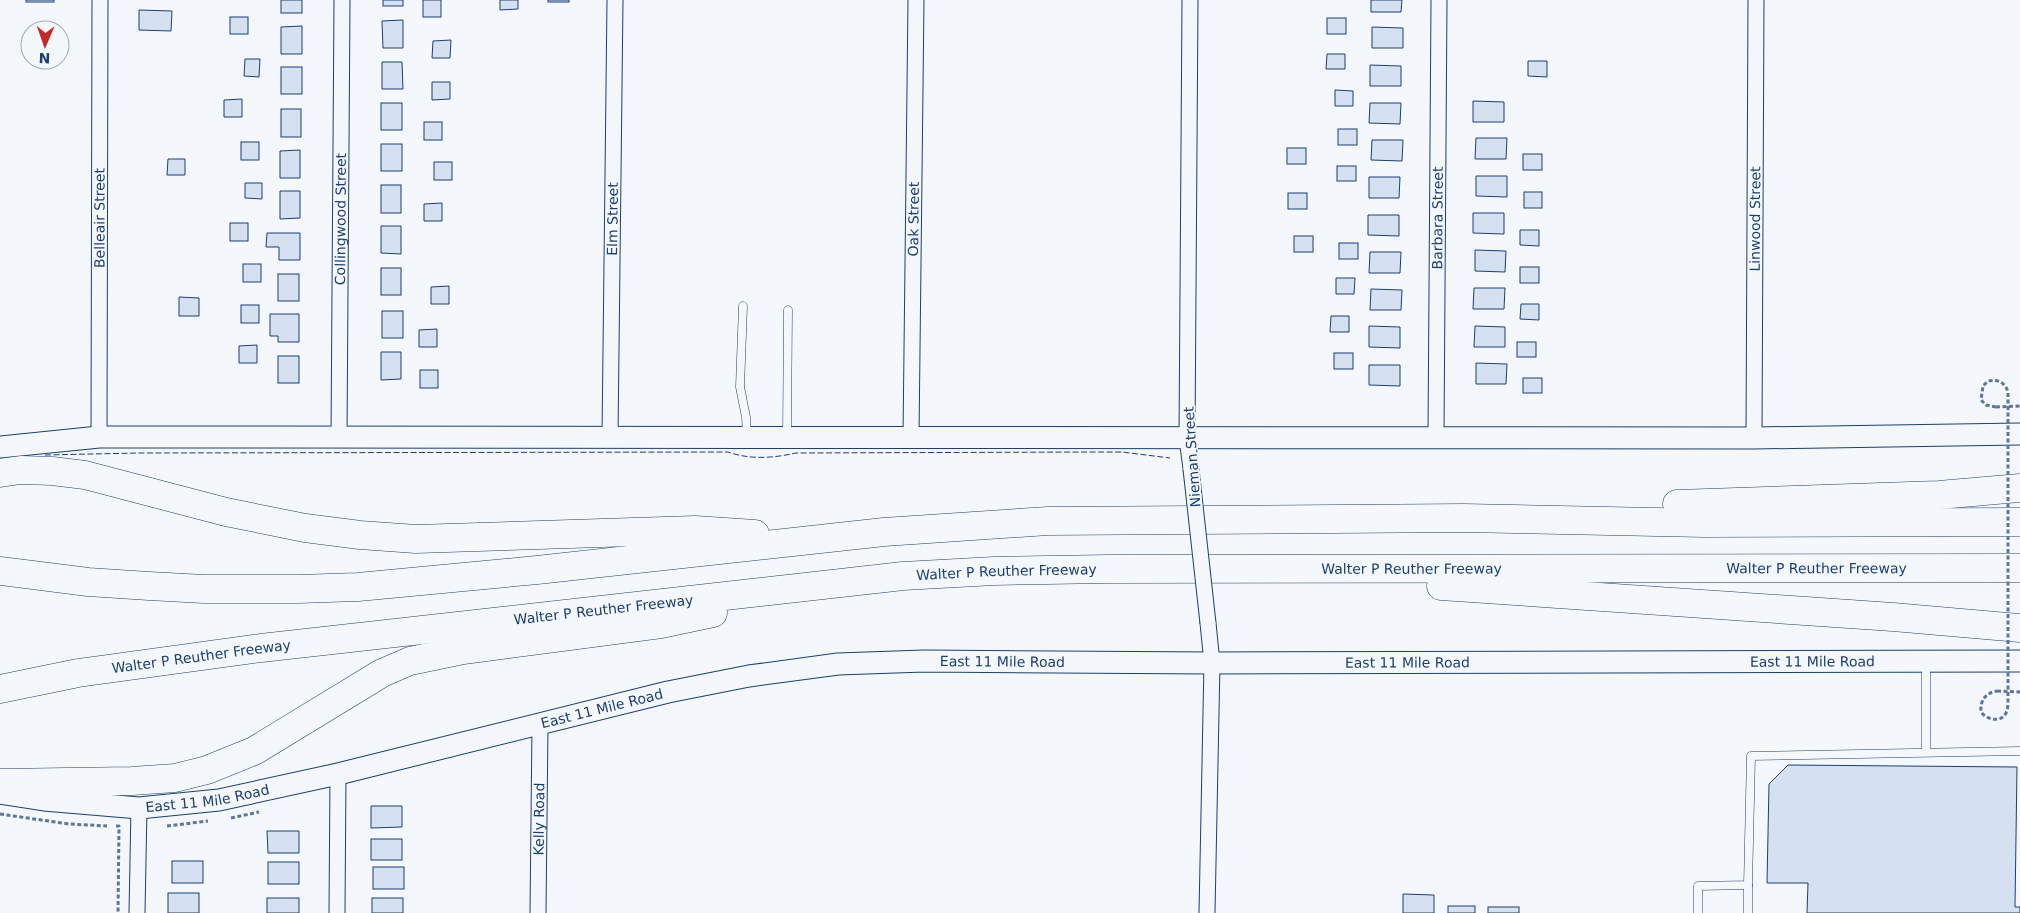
<svg xmlns="http://www.w3.org/2000/svg" width="2020" height="913" font-family="'DejaVu Sans',sans-serif">
  <style>
    .building { fill: #d5e0f0; stroke: #1d3f73 }
    .lines { fill: none; stroke-linecap: round; stroke-linejoin: round }
    .lane-casing { stroke: #1d3f73; stroke-width: 9 }
    .street-casing { stroke: #1d3f73; stroke-width: 17 }
    .secondary-casing { stroke: #1d3f73; stroke-width: 23 }
    .highway-casing { stroke: #1d3f73; stroke-width: 29 }
    .path { stroke: #5e769c; stroke-width: 3; stroke-dasharray: 4 2.5; stroke-linecap: butt }
    .lane { stroke: #f4f7fb; stroke-width: 8 }
    .street { stroke: #f4f7fb; stroke-width: 15 }
    .secondary { stroke: #f4f7fb; stroke-width: 21 }
    .highway { stroke: #f4f7fb; stroke-width: 28 }
    .street-bridge-casing { stroke: #1d3f73; stroke-width: 17; stroke-linecap: butt }
    .path-bridge { stroke: #5e769c; stroke-width: 3; stroke-dasharray: 4 2.5; stroke-linecap: butt }
    .street-bridge { stroke: #f4f7fb; stroke-width: 15 }
    .fence { stroke: #1d3f73; stroke-width: 1; stroke-dasharray: 6 2.5; stroke-linecap: butt }
    .labels { text-anchor: middle; stroke-width: 4; stroke-linejoin: round; paint-order: stroke }
    .street-label { font-size: 14px; fill: #1d3f73; stroke: #f4f7fb }
  </style>
  <rect width="100%" height="100%" fill="#f4f7fb"/>
  <!-- building -->
  <g class="building">
    <rect x="26" y="0" width="28" height="2"/>
    <rect x="281" y="0" width="21" height="13"/>
    <rect x="383" y="0" width="20" height="6"/>
    <rect x="423" y="0" width="18" height="17"/>
    <polygon points="500,0 518,0 518,9 500,10"/>
    <rect x="548" y="0" width="21" height="2"/>
    <polygon points="1371,0 1402,0 1401,12 1371,12"/>
    <polygon points="139,10 172,11 171,31 139,30"/>
    <rect x="230" y="17" width="18" height="17"/>
    <rect x="1327" y="18" width="19" height="16"/>
    <polygon points="403,20 403,48 383,48 382,21"/>
    <polygon points="302,26 302,54 281,54 281,27"/>
    <polygon points="1372,27 1403,28 1403,48 1372,48"/>
    <polygon points="451,40 450,58 432,58 433,41"/>
    <polygon points="1327,54 1345,54 1345,69 1326,69"/>
    <polygon points="245,59 260,59 259,77 244,76"/>
    <polygon points="1528,61 1547,61 1547,77 1528,76"/>
    <polygon points="382,62 402,62 403,89 382,89"/>
    <polygon points="1370,65 1401,66 1401,86 1370,86"/>
    <rect x="281" y="67" width="21" height="27"/>
    <polygon points="432,82 450,82 450,99 432,100"/>
    <polygon points="1335,90 1353,91 1353,106 1335,106"/>
    <polygon points="242,99 242,117 224,117 224,100"/>
    <polygon points="1473,101 1504,102 1504,122 1473,122"/>
    <rect x="381" y="103" width="21" height="27"/>
    <polygon points="1370,103 1401,103 1400,124 1369,123"/>
    <rect x="281" y="109" width="20" height="28"/>
    <rect x="424" y="122" width="18" height="18"/>
    <rect x="1338" y="129" width="19" height="16"/>
    <polygon points="1476,138 1507,138 1506,159 1475,159"/>
    <polygon points="1372,140 1403,140 1402,161 1371,160"/>
    <rect x="241" y="142" width="18" height="18"/>
    <rect x="381" y="144" width="21" height="27"/>
    <rect x="1287" y="148" width="19" height="16"/>
    <polygon points="300,150 300,178 280,178 280,151"/>
    <rect x="1523" y="154" width="19" height="16"/>
    <polygon points="168,159 185,159 185,175 167,175"/>
    <rect x="434" y="162" width="18" height="18"/>
    <rect x="1337" y="166" width="19" height="15"/>
    <polygon points="1476,176 1507,176 1507,197 1476,196"/>
    <polygon points="1369,177 1400,177 1399,198 1369,198"/>
    <polygon points="245,183 262,183 262,199 245,198"/>
    <rect x="381" y="185" width="20" height="28"/>
    <polygon points="280,191 300,191 300,218 280,219"/>
    <rect x="1524" y="192" width="18" height="16"/>
    <rect x="1288" y="193" width="19" height="16"/>
    <polygon points="442,203 442,221 424,221 424,204"/>
    <polygon points="1473,213 1504,213 1504,234 1473,233"/>
    <polygon points="1368,215 1399,215 1399,236 1368,235"/>
    <rect x="230" y="223" width="18" height="18"/>
    <polygon points="381,226 401,226 401,254 381,253"/>
    <polygon points="1520,230 1539,230 1539,246 1520,245"/>
    <polygon points="267,233 300,233 300,260 279,260 279,247 266,247"/>
    <rect x="1294" y="236" width="19" height="16"/>
    <rect x="1339" y="243" width="19" height="16"/>
    <polygon points="1475,250 1506,251 1505,272 1475,271"/>
    <polygon points="1370,252 1401,252 1400,273 1369,273"/>
    <rect x="243" y="264" width="18" height="18"/>
    <rect x="1520" y="267" width="19" height="16"/>
    <rect x="381" y="268" width="20" height="27"/>
    <rect x="278" y="274" width="21" height="27"/>
    <polygon points="1336,278 1355,278 1354,294 1336,294"/>
    <polygon points="449,286 449,304 431,304 431,287"/>
    <polygon points="1474,288 1505,288 1504,309 1473,309"/>
    <polygon points="1371,289 1402,290 1401,310 1370,310"/>
    <polygon points="179,297 199,298 199,316 179,316"/>
    <polygon points="1521,304 1539,304 1539,320 1520,319"/>
    <rect x="241" y="305" width="18" height="18"/>
    <rect x="382" y="311" width="21" height="27"/>
    <polygon points="270,314 299,314 299,342 278,342 278,336 270,336"/>
    <polygon points="1331,316 1349,316 1349,332 1330,332"/>
    <polygon points="1369,326 1400,327 1400,348 1369,347"/>
    <polygon points="1475,326 1505,327 1505,347 1474,347"/>
    <polygon points="437,329 437,347 419,347 419,330"/>
    <rect x="1517" y="342" width="19" height="15"/>
    <polygon points="257,345 257,363 239,363 239,346"/>
    <polygon points="381,352 401,352 401,379 381,380"/>
    <rect x="1334" y="353" width="19" height="16"/>
    <rect x="278" y="356" width="21" height="27"/>
    <polygon points="1476,363 1507,364 1506,384 1476,384"/>
    <polygon points="1369,365 1400,365 1400,386 1369,385"/>
    <rect x="420" y="370" width="18" height="18"/>
    <rect x="1523" y="378" width="19" height="15"/>
    <polygon points="1788,765 2017,767 2015,907 2020,907 2020,913 1807,913 1808,883 1767,883 1769,784"/>
    <polygon points="371,806 402,806 402,827 371,828"/>
    <polygon points="267,831 299,831 299,853 268,853"/>
    <rect x="371" y="839" width="31" height="21"/>
    <rect x="172" y="861" width="31" height="22"/>
    <rect x="268" y="862" width="31" height="22"/>
    <rect x="373" y="867" width="31" height="22"/>
    <rect x="168" y="893" width="31" height="20"/>
    <polygon points="1403,894 1434,895 1434,913 1403,913"/>
    <rect x="267" y="898" width="32" height="15"/>
    <rect x="372" y="898" width="31" height="15"/>
    <rect x="1448" y="906" width="27" height="7"/>
    <rect x="1488" y="907" width="31" height="6"/>
  </g>
  <g class="lines">
    <!-- lane casing -->
    <g class="lane-casing">
      <g id="lane">
        <polyline points="743,306 740,387 746,417 747,435"/>
        <polyline points="787,435 788,310"/>
        <polyline points="1926,662 1926,752"/>
        <polyline points="1698,913 1698,886 1748,885 1751,756 2020,751"/>
        <polyline points="1748,913 1748,885"/>
      </g>
    </g>
    <!-- street casing -->
    <g class="street-casing">
      <g id="street">
        <polyline points="1190,0 1187,438 1191,469"/>
        <path id="s1" d="M99,437L100,0"/>
        <path id="s2" d="M1436,437L1439,0"/>
        <path id="s3" d="M339,438L342,0"/>
        <path id="s4" d="M610,438L615,0"/>
        <path id="s5" d="M911,438L916,0"/>
        <path id="s6" d="M1754,438L1756,0"/>
        <polyline points="137,913 139,808"/>
        <polyline points="337,913 338,774"/>
        <path id="s7" d="M538,913L540,725"/>
        <polyline points="1207,913 1212,663 1208,623"/>
      </g>
    </g>
    <!-- secondary casing -->
    <g class="secondary-casing">
      <g id="secondary">
        <polyline points="0,447 99,437 1754,438 2020,434"/>
        <path id="s8" d="M0,793L44,800L139,808L219,800L338,774L668,692L749,676L838,664L924,661L1212,663L2020,661"/>
      </g>
    </g>
    <!-- highway casing -->
    <g class="highway-casing">
      <g id="highway">
        <polyline points="0,473 21,470 52,471 85,475 226,512 305,528 360,535 416,539 695,530 755,534"/>
        <polyline points="1677,504 1939,495 2020,488"/>
        <polyline points="0,571 88,582 149,586 204,589 298,589 358,587 537,570 884,532 1048,521 1464,518 1704,523 2020,522"/>
        <polyline points="1441,586 1893,617 2020,628"/>
        <path id="s9" d="M0,689L78,673L261,648L903,576L994,571L1108,569L2020,568"/>
        <polyline points="0,783 132,781 175,778 207,770 254,751 382,673 410,661 463,650 661,624 713,613"/>
      </g>
    </g>
    <!-- path -->
    <g class="path">
      <polyline points="1996,407 2020,406"/>
      <polyline points="1997,691 2020,692"/>
      <polyline points="0,814 69,824 107,826"/>
      <polyline points="231,818 259,812"/>
      <polyline points="116,826 119,826 118,913"/>
      <polyline points="167,826 208,821"/>
    </g>
    <!-- lane -->
    <use href="#lane" class="lane"/>
    <!-- street -->
    <use href="#street" class="street"/>
    <!-- secondary -->
    <use href="#secondary" class="secondary"/>
    <!-- highway -->
    <use href="#highway" class="highway"/>
    <!-- street-bridge casing -->
    <g class="street-bridge-casing">
      <polyline id="street-bridge" points="1191,469 1208,623"/>
    </g>
    <!-- path-bridge -->
    <path class="path-bridge" d="M1996,407L1986,405L1981,400L1983,386L1988,381C1997,379 2005,382 2008,392V700C2008,704 2008,709 2006,713C2001,723 1987,720 1981,712C1980,701 1985,693 1997,691"/>
    <!-- street-bridge -->
    <use href="#street-bridge" class="street-bridge"/>
    <!-- fence -->
    <path class="fence" d="M45,455L139,453L728,452C750,460 774,458 796,453L1091,452H1122L1170,458"/>
  </g>
  <g class="labels">
    <!-- street labels -->
    <g class="street-label">
      <text dy="5" stroke="none"><textPath href="#s1" startOffset="219">Belleair Street</textPath></text>
      <text dy="5" stroke="none"><textPath href="#s3" startOffset="219">Collingwood Street</textPath></text>
      <text dy="5" stroke="none"><textPath href="#s4" startOffset="219">Elm Street</textPath></text>
      <text dy="5" stroke="none"><textPath href="#s5" startOffset="219">Oak Street</textPath></text>
      <text dy="5" stroke="none"><textPath href="#s2" startOffset="219">Barbara Street</textPath></text>
      <text dy="5" stroke="none"><textPath href="#s6" startOffset="219">Linwood Street</textPath></text>
      <text transform="translate(1192 457) rotate(-94)" y="5">Nieman Street</text>
      <text dy="5" stroke="none"><textPath href="#s9" startOffset="1824">Walter P Reuther Freeway</textPath></text>
      <text dy="5" stroke="none"><textPath href="#s9" startOffset="1419">Walter P Reuther Freeway</textPath></text>
      <text dy="5" stroke="none"><textPath href="#s9" startOffset="1014">Walter P Reuther Freeway</textPath></text>
      <text dy="5" stroke="none"><textPath href="#s9" startOffset="609">Walter P Reuther Freeway</textPath></text>
      <text dy="5" stroke="none"><textPath href="#s9" startOffset="204">Walter P Reuther Freeway</textPath></text>
      <text dy="5" stroke="none"><textPath href="#s8" startOffset="1019">East 11 Mile Road</textPath></text>
      <text dy="5" stroke="none"><textPath href="#s8" startOffset="1829">East 11 Mile Road</textPath></text>
      <text dy="5" stroke="none"><textPath href="#s8" startOffset="1424">East 11 Mile Road</textPath></text>
      <text dy="5" stroke="none"><textPath href="#s8" startOffset="614">East 11 Mile Road</textPath></text>
      <text dy="5" stroke="none"><textPath href="#s8" startOffset="209">East 11 Mile Road</textPath></text>
      <text dy="5" stroke="none"><textPath href="#s7" startOffset="94">Kelly Road</textPath></text>
    </g>
  </g>
  <!-- north arrow -->
  <g transform="translate(45 45) rotate(182)"><circle r="24" fill="#f4f7fb" stroke="#9eadc5"/>
  <path d="M0-4L9 19L0 12L-9 19Z" fill="#c62828"/>
  <text y="-8" font-size="14" font-weight="bold" text-anchor="middle" fill="#1d3f73">N</text>
  </g>
</svg>
